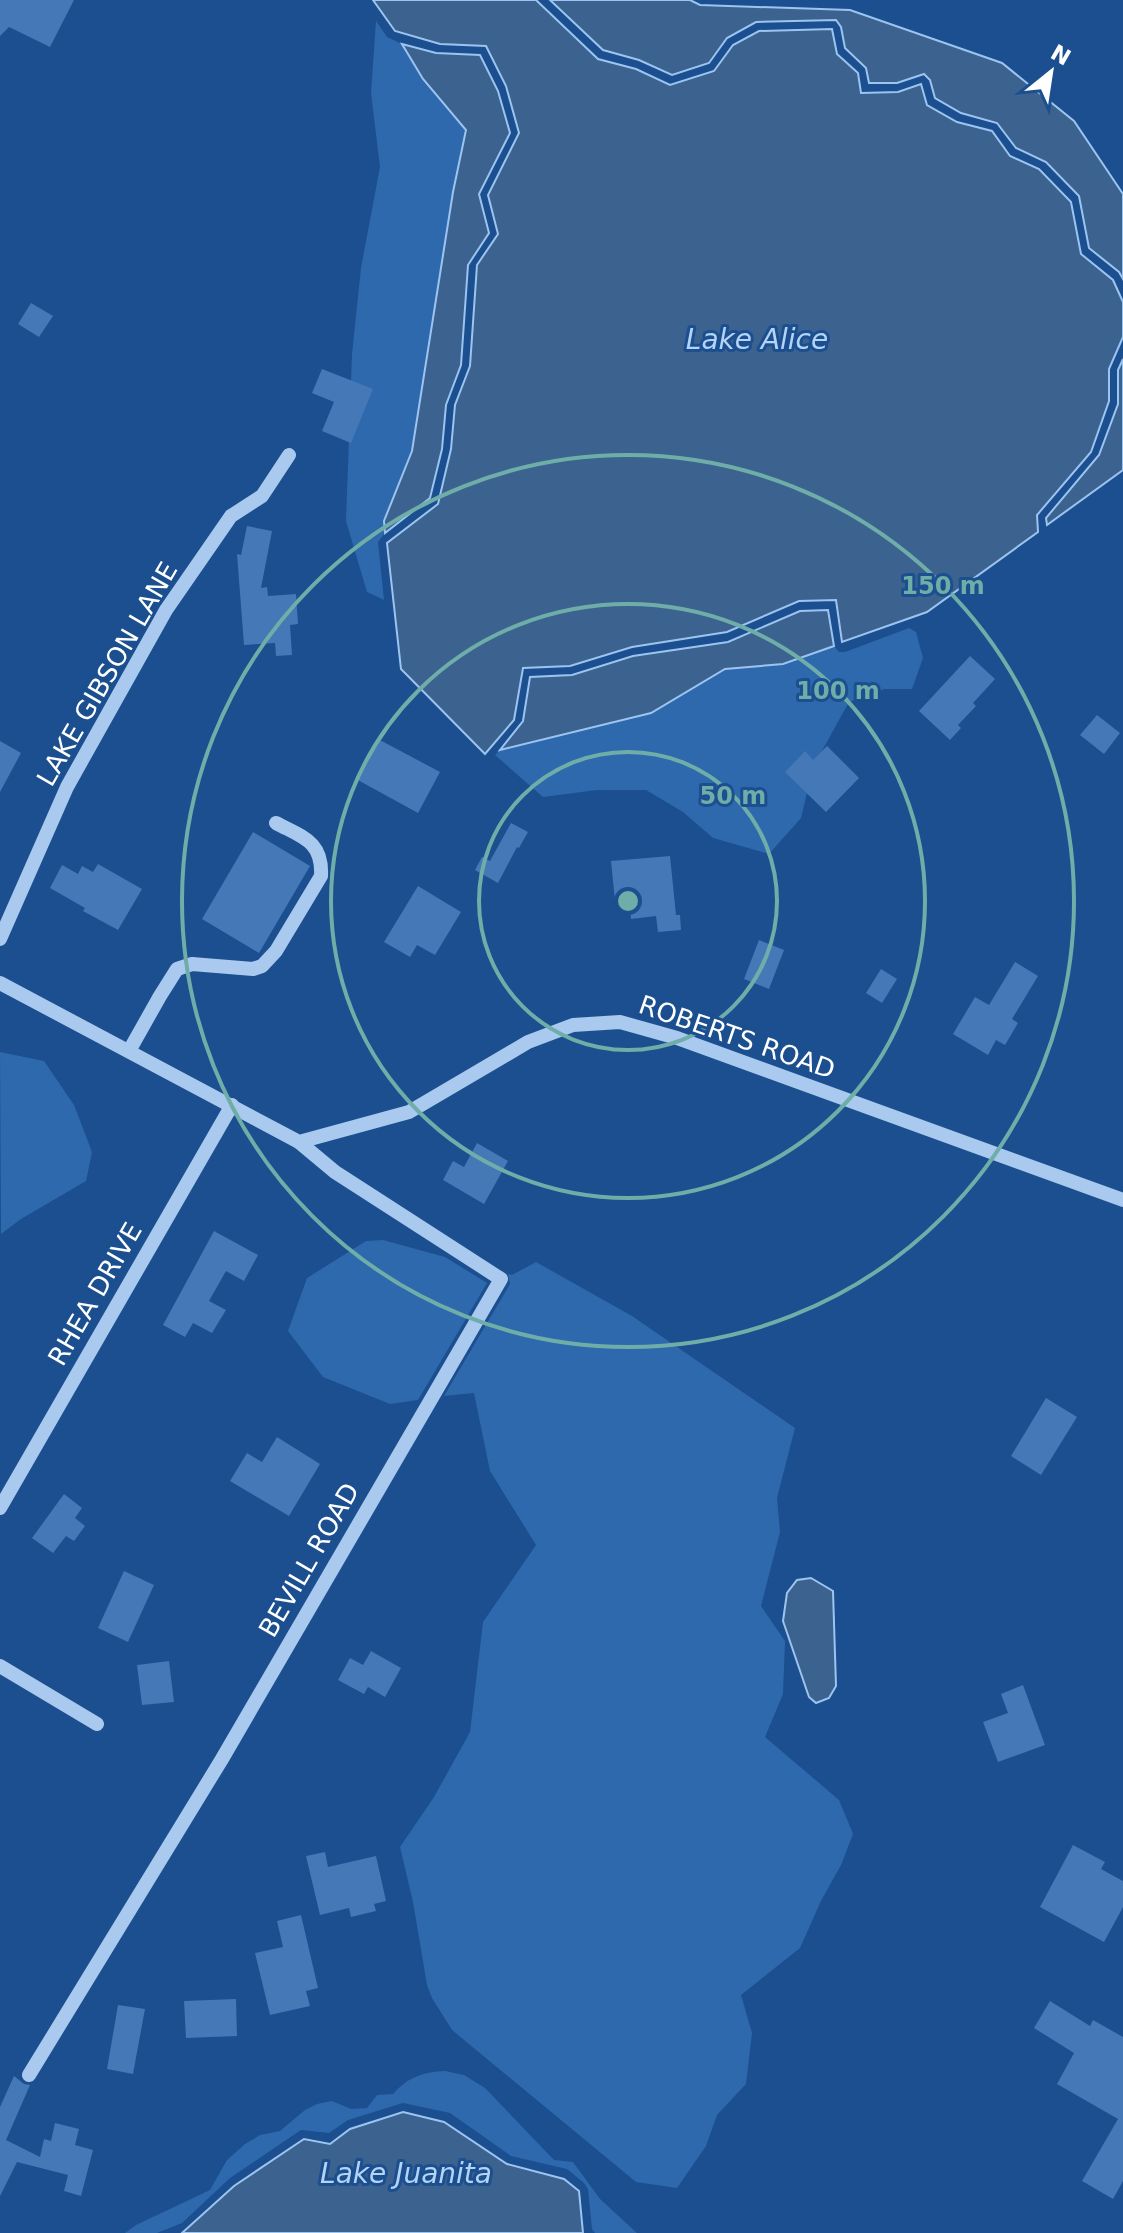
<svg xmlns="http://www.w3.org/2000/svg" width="1123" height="2233" font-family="'DejaVu Sans',sans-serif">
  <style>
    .green { fill: #2e69ad }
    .water { fill: #3c6290; stroke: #9cc4f0; stroke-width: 2 }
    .building { fill: #4478b7 }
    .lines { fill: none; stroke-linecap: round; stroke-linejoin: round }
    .minor { stroke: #a9c9ee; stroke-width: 14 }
    .ring { fill: none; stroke: #6fada8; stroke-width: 4 }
    .labels { text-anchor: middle; stroke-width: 6; stroke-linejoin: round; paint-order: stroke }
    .street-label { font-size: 26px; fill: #fff; stroke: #1b4f8f }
    .water-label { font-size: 28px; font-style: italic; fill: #b5d3f5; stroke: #1b4f8f }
    .centre { fill: #6fada8; stroke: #1b4f8f; stroke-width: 4 }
    .ring-label { font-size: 24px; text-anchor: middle; font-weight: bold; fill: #6fada8; stroke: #1b4f8f; stroke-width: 6; stroke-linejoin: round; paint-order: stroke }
  </style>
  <rect width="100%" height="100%" fill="#1b4f8f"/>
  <!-- green -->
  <g class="green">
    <polygon points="376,21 387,37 402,44 423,79 466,130 453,192 412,451 384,521 385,533 378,542 384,600 367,592 346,521 352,354 361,268 380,167 371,93"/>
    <polygon points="909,628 916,632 923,658 912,689 884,689 849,702 813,767 801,818 769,854 713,838 683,812 646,790 597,790 543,797 495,755 500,750 651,713 725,669 783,664 834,646 839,652 845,652"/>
    <polygon points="0,1052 44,1061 74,1105 92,1152 86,1181 21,1219 1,1234"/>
    <polygon points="383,1240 445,1257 487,1283 418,1400 390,1404 323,1377 288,1331 307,1278 366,1241"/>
    <polygon points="536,1262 632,1316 795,1428 777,1498 780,1532 761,1606 785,1641 783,1694 765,1737 839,1800 853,1834 841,1865 821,1901 800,1948 741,1995 752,2033 746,2084 717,2115 706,2146 677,2188 636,2182 452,2030 432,1998 427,1985 413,1902 400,1847 434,1797 470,1732 483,1622 536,1545 490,1471 474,1393 444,1396 510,1284 508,1274 512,1275"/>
    <path d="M445,2071L464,2075L485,2088L554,2160L573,2162L600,2199L637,2233H595L592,2229L588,2189L584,2183L567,2169L511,2156L450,2113L403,2103L348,2120L329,2133L301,2130L230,2178L182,2223L157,2233H125L136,2225L210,2190L227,2160L245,2144L260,2135L280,2131L305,2110L317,2104L332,2101L351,2109L367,2108L377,2095L393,2094C408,2077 423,2072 445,2071Z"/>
  </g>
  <!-- water -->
  <g class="water">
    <polygon points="373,0 536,0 598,59 636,69 670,85 714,71 733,45 759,31 832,29 837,54 858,73 861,93 898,92 921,84 927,105 957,122 992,131 1010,156 1039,169 1071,202 1081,254 1113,280 1123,302 1123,337 1109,369 1109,401 1091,452 1037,515 1038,532 927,612 842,642 836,600 799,601 727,632 632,647 570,666 523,668 514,720 485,754 401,669 387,543 438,504 451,449 455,405 470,366 477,265 498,234 488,195 519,133 506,86 486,46 440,44 395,31"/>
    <polygon points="550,0 690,0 700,5 850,10 1002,63 1074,121 1123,194 1123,279 1119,272 1089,248 1079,196 1046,162 1016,148 997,123 961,113 935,98 930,80 924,74 897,83 869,83 866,68 845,48 841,27 836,20 756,22 727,38 709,63 672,75 639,60 603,50"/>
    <polygon points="402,44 436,53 480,55 498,91 510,133 479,194 489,233 468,265 461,365 446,405 442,449 430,498 385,533 384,521 412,451 453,192 466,130 423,79"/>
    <polygon points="1123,359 1123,470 1047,525 1046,518 1099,455 1118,404 1118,370"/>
    <polygon points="828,610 834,646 783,664 725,669 651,713 500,750 523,721 530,677 572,675 633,656 728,642 800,611"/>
    <polygon points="811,1578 833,1591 836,1686 829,1698 816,1703 809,1697 783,1621 787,1593 797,1580"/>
    <polygon points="403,2112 444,2122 507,2164 564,2179 579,2191 583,2233 182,2233 234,2186 304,2139 330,2144 350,2129"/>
  </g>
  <!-- building -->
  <g class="building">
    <polygon points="0,0 74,0 50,47 9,27 0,36"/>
    <polygon points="31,303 53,316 39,337 18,324"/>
    <polygon points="322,369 373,389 351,443 322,431 334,402 312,393"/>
    <polygon points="247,526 272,531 261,588 267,587 268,596 296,594 298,624 290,625 292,655 276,656 275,643 244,645 237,554 241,555"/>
    <polygon points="970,656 995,679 973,703 976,706 958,725 961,728 950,740 919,711"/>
    <polygon points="1097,715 1120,733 1104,754 1080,735"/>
    <polygon points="378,739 440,772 418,813 356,779"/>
    <polygon points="0,741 21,753 0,792"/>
    <polygon points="827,746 859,778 826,812 785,772 805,751 813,760"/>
    <polygon points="511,823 528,832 519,848 517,847 498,883 475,870 482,857 490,861"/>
    <polygon points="253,832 310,866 259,953 202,919"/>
    <polygon points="670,856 676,915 680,915 681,930 658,932 656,916 631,919 629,899 615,901 611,861"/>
    <polygon points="98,864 142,889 118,930 83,911 85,908 50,888 62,865 78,874 82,866 93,872"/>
    <polygon points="418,886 461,912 435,955 417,945 410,957 384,942"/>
    <polygon points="759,940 784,950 769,989 744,979"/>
    <polygon points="1015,962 1038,976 1012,1019 1018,1023 1005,1045 996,1040 988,1055 953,1034 975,997 989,1005"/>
    <polygon points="881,969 897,979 882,1003 866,993"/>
    <polygon points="477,1143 508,1161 484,1204 443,1180 453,1161 464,1167"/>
    <polygon points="214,1231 258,1255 244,1281 226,1271 209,1301 226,1310 212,1333 193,1323 185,1337 163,1325"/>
    <polygon points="1046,1398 1077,1417 1041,1475 1011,1456"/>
    <polygon points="277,1437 320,1464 289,1516 230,1481 247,1453 262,1462"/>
    <polygon points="64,1494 82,1508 75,1518 85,1526 74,1541 66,1536 53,1553 32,1538"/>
    <polygon points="124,1571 154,1585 128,1642 98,1628"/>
    <polygon points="371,1651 401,1668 385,1697 368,1687 364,1694 338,1680 350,1658 363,1665"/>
    <polygon points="169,1661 174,1702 142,1705 137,1665"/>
    <polygon points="1023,1685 1045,1745 998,1762 983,1722 1008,1713 1001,1694"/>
    <polygon points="1073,1845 1105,1862 1101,1869 1123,1881 1123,1907 1104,1942 1040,1907"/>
    <polygon points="325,1852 328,1867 376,1856 386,1901 374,1904 376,1911 351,1917 349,1908 320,1915 306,1856"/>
    <polygon points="301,1915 318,1988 306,1991 310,2006 270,2015 255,1953 283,1947 277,1921"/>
    <polygon points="236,1999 237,2036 186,2038 184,2001"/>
    <polygon points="1050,2001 1090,2026 1093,2020 1123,2037 1123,2181 1113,2199 1082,2181 1118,2119 1057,2084 1074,2053 1034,2028"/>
    <polygon points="118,2005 145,2009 133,2074 107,2069"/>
    <polygon points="14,2076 24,2084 30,2085 6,2140 40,2157 44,2139 51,2141 55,2123 79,2129 75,2145 93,2150 81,2196 64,2191 68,2175 17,2162 0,2196 0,2107"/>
  </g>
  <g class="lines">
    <!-- minor -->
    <g class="minor">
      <polyline points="0,939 67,787 166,610 231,516 262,496 289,455"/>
      <polyline points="0,983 299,1142 409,1112 528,1042 573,1025 620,1022 677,1038 1123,1200"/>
      <path d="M129,1051L160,996L177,969L192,964L253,969L262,966L276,951L321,876C323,841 302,837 276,823"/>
      <polyline points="0,1508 232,1105"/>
      <polyline points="0,1666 97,1724"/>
      <polyline points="29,2075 222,1759 501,1279 335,1172 299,1142"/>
    </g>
  </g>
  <!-- distance rings -->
  <g class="ring">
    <circle cx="628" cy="901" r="149"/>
    <circle cx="628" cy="901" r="297"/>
    <circle cx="628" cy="901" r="446"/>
  </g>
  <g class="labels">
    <!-- street labels -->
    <g class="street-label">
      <text transform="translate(107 674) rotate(-60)" y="9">LAKE GIBSON LANE</text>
      <text transform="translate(737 1037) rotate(19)" y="9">ROBERTS ROAD</text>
      <text transform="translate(95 1294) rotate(-60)" y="9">RHEA DRIVE</text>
      <text transform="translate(309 1560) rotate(-60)" y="9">BEVILL ROAD</text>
    </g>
    <!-- water labels -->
    <g class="water-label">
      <text x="757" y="349">Lake Alice</text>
      <text x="406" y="2183">Lake Juanita</text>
    </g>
  </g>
  <circle cx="628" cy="901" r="12" class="centre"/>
  <g class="ring-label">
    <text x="943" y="594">150 m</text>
    <text x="838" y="699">100 m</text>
    <text x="733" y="804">50 m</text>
  </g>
  <!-- north arrow -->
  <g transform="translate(1051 72) rotate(30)" stroke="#1b4f8f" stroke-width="6" paint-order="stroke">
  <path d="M0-6L14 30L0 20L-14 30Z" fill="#ffffff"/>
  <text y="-12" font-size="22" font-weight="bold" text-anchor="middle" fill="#ffffff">N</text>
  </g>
</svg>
